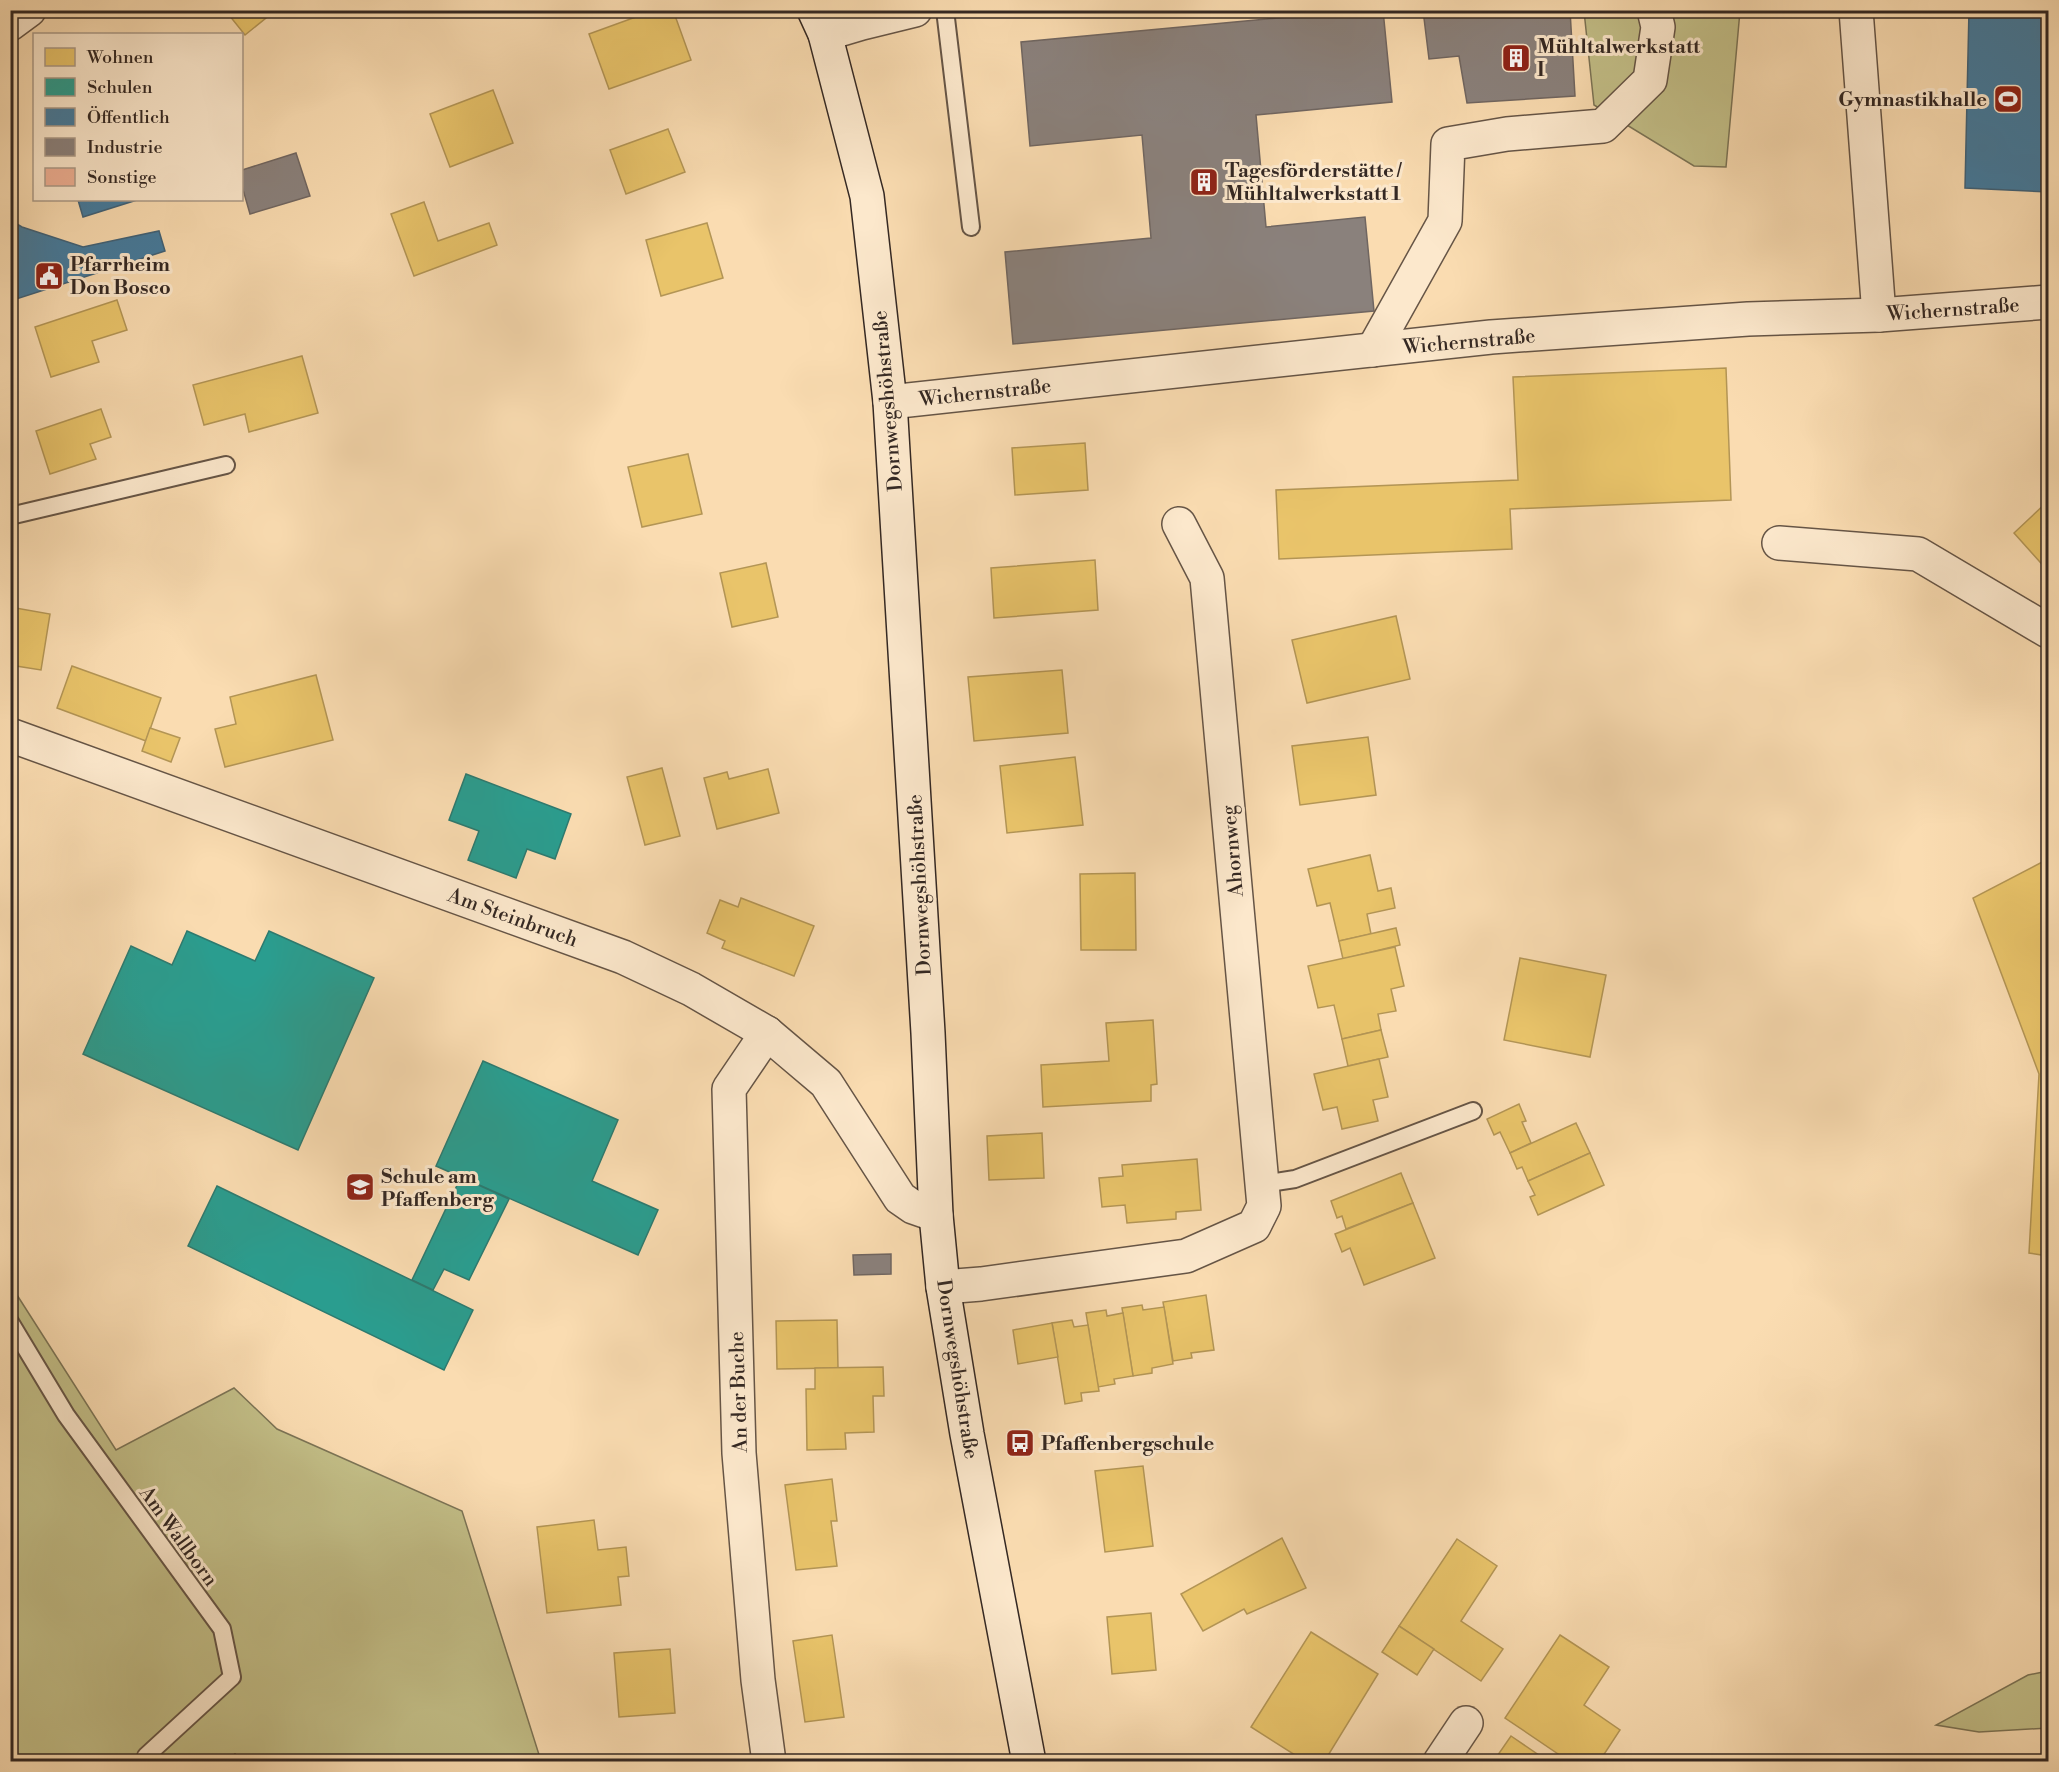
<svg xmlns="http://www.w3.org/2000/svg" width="2059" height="1772" font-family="'Libre Bodoni',serif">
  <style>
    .green { fill: #c3bf88; stroke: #7c7456; stroke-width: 1.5 }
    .homes { fill: #e9c46a; stroke: #b39555; stroke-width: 1.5 }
    .schools { fill: #2a9d8f; stroke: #2d7a6f; stroke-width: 1.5 }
    .public { fill: #457b9d; stroke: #406278; stroke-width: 1.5 }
    .industry { fill: #8a817c; stroke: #706661; stroke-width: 1.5 }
    .building { fill: #efb094; stroke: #342823; stroke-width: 1.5 }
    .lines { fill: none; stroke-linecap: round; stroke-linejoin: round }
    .lane-casing { stroke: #665546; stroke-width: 20 }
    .street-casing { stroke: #665546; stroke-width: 36 }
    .secondary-casing { stroke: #342823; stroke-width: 36 }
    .lane { stroke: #fce8cc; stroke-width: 16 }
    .street { stroke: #fce8cc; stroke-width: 33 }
    .secondary { stroke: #fce8cc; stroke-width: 33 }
    .labels { text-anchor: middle; stroke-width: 6; stroke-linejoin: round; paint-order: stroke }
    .poi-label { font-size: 20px; font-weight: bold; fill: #342823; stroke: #fce8cc; text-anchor: start }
    .street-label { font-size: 20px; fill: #342823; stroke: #fce8cc }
  </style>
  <rect width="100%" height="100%" fill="#fadcb1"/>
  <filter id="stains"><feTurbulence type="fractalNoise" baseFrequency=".00333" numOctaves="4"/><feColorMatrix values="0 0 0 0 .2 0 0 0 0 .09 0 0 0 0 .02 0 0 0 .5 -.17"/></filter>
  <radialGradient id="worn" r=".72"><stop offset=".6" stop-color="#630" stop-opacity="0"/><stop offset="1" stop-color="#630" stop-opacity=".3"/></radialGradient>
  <!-- green -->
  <g class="green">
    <polygon points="1584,11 1740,11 1726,167 1694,166 1594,105"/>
    <polygon points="10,1284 116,1450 234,1388 277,1429 462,1511 541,1761 11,1761"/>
    <polygon points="2048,1671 2048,1728 1979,1732 1936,1725 2028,1675"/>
  </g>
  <!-- homes -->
  <g class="homes">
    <polygon points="225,10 276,10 245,35"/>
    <polygon points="655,10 673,10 691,60 609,89 589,34"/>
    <polygon points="493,90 513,143 450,167 430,114"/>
    <polygon points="668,129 685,172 626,194 610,150"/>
    <polygon points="424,202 438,241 489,223 497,245 414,276 391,214"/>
    <polygon points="707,223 723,278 661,296 646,240"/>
    <polygon points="117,300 127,330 92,341 99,362 51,377 35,327"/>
    <polygon points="302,356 318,413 249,432 245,414 204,425 193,385"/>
    <polygon points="1726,368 1731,500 1510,509 1512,549 1279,559 1276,490 1518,480 1513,377"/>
    <polygon points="101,409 111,437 90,444 96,459 50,474 36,431"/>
    <polygon points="1085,443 1088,490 1015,495 1012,448"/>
    <polygon points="688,454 702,514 642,527 628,467"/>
    <polygon points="2048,501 2048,571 2014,533"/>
    <polygon points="1095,560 1098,610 994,618 991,568"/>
    <polygon points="766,563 778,617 732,627 720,573"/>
    <polygon points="10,607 50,614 41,670 10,665"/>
    <polygon points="1396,616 1410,679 1307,703 1292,640"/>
    <polygon points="72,666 161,698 146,741 57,708"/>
    <polygon points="1062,670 1068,733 974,741 968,677"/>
    <polygon points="316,675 333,740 225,767 215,729 236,724 230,697"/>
    <polygon points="150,728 180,738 171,762 142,751"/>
    <polygon points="1368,737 1376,795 1300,805 1292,746"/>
    <polygon points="1075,757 1083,825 1007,833 1000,766"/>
    <polygon points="662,768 680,836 645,845 627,777"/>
    <polygon points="768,769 779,813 717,829 704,778 727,772 729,779"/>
    <polygon points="1370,855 1378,891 1391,888 1395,908 1367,914 1371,934 1339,941 1330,903 1317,906 1308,869"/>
    <polygon points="2048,859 2048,1256 2029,1253 2039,1074 1973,898"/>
    <polygon points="1135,873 1136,950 1081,950 1080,874"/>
    <polygon points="741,898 814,926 794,976 722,948 725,941 707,933 720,900 738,907"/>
    <polygon points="1396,928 1400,945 1343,959 1339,941"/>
    <polygon points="1395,947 1404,986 1391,989 1396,1011 1378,1014 1381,1030 1342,1039 1334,1005 1318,1008 1308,966"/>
    <polygon points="1520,958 1606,975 1590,1057 1504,1040"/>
    <polygon points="1153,1020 1157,1084 1151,1085 1151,1101 1043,1107 1041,1065 1109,1061 1106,1023"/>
    <polygon points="1381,1030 1388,1057 1348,1066 1342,1039"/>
    <polygon points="1379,1059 1388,1097 1373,1100 1378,1121 1342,1129 1337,1107 1323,1110 1314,1074"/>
    <polygon points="1519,1104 1526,1121 1522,1122 1531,1143 1510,1153 1500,1132 1494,1135 1487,1119"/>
    <polygon points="1576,1123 1590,1153 1528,1181 1522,1167 1517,1169 1510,1153"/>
    <polygon points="1042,1133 1044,1178 989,1180 987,1136"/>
    <polygon points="1590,1153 1604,1185 1538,1215 1530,1197 1535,1195 1528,1181"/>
    <polygon points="1197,1159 1201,1210 1176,1212 1176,1219 1127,1223 1125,1205 1102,1207 1099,1178 1123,1176 1122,1165"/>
    <polygon points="1401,1173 1413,1203 1346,1229 1342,1216 1337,1218 1331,1201"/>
    <polygon points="1413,1203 1435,1258 1364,1285 1350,1248 1342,1252 1335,1234"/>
    <polygon points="1206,1295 1214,1350 1191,1353 1192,1358 1173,1361 1163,1302"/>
    <polygon points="1142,1305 1143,1310 1164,1307 1173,1364 1152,1368 1152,1373 1133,1376 1122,1308"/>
    <polygon points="1106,1310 1107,1316 1123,1313 1133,1376 1114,1379 1115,1384 1098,1387 1086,1313"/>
    <polygon points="837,1320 838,1368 777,1369 776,1321"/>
    <polygon points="1072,1320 1074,1327 1088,1325 1099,1391 1081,1393 1082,1401 1065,1404 1052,1323"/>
    <polygon points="1052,1323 1058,1357 1018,1364 1013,1330"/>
    <polygon points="883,1367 884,1396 873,1396 874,1432 845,1433 846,1449 807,1450 806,1389 815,1389 815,1368"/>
    <polygon points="1143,1466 1153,1546 1105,1552 1095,1471"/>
    <polygon points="832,1479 837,1521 831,1521 837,1566 796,1570 785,1485"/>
    <polygon points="594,1520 598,1550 626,1547 629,1576 618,1577 621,1605 547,1613 537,1527"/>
    <polygon points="1282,1538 1306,1588 1247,1614 1244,1609 1203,1631 1181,1594"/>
    <polygon points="1457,1539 1497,1566 1461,1621 1503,1649 1481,1681 1399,1626"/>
    <polygon points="1151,1613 1156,1670 1112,1674 1107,1617"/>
    <polygon points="1399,1626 1434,1649 1417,1675 1382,1652"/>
    <polygon points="1311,1632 1378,1674 1324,1762 1306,1762 1251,1727"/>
    <polygon points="832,1635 844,1717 805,1722 793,1641"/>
    <polygon points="1560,1635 1609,1667 1584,1705 1620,1730 1599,1762 1570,1762 1505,1718"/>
    <polygon points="670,1649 675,1713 619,1717 614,1653"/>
    <polygon points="1511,1736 1549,1762 1493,1762"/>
  </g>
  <!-- schools -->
  <g class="schools">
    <polygon points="466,774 571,814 555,859 527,849 516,878 468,860 479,831 449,820"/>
    <polygon points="187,931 255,961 269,931 374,978 298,1150 83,1054 131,946 172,965"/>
    <polygon points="483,1061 618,1120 592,1181 658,1210 638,1255 436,1166"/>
    <polygon points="461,1177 509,1199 469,1280 444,1269 433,1290 412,1280"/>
    <polygon points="217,1186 473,1310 444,1370 188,1246"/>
  </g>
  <!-- public -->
  <g class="public">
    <polygon points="1969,10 2048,10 2048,192 1965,188"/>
    <polygon points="78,200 137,200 83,217"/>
    <polygon points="10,220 22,227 83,247 159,231 165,251 10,301"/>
  </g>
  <!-- industry -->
  <g class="industry">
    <polygon points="1363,10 1383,10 1392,102 1256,115 1266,227 1365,217 1374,311 1013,344 1005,252 1151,238 1142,135 1030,146 1021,42"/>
    <polygon points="1423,10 1570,10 1575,96 1467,103 1459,56 1429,59"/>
    <polygon points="296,153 310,196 250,214 242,186 242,170"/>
    <polygon points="891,1254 891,1274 854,1275 853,1255"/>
  </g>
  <!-- building -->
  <polygon class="building" points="235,1754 239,1762 220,1762"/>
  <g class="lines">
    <!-- lane casing -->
    <g class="lane-casing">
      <g id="lane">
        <polyline points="945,10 971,227"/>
        <polyline points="10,516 226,465"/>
        <polyline points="1262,1184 1295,1179 1473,1111"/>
        <polyline points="10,1322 66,1415 222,1629 232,1677 146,1756 149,1762"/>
      </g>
    </g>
    <!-- street casing -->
    <g class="street-casing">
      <g id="street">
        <polyline points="1856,10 1879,315"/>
        <polyline points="10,24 29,10"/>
        <polyline points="825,34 862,23 915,10"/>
        <polyline points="1373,350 1445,221 1448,144 1507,134 1603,126 1650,80 1658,27 1654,10"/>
        <polyline points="890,402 1491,337 1748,319 1879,315 2048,302"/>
        <polyline points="1779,543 1918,554 2048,631"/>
        <polyline points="10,735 623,957 691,989 767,1033 826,1083 900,1198 913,1207 936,1215"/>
        <polyline points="767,1033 729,1089 739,1453 758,1680 769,1762"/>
        <polyline points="943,1287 981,1284 1186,1256 1254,1226 1264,1206 1207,578 1179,524"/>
        <polyline points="1440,1762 1466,1723"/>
      </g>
    </g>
    <!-- secondary casing -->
    <g class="secondary-casing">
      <polyline id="secondary" points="814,10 825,34 867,196 890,402 928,1033 936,1215 943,1287 967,1434 1029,1762"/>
    </g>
    <!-- lane -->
    <use href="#lane" class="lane"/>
    <!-- street -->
    <use href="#street" class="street"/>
    <!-- secondary -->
    <use href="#secondary" class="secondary"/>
  </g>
  <!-- icons -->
  <defs>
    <g id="building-square" transform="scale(1.5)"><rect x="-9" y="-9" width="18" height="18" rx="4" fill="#8f2418" stroke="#fce8cc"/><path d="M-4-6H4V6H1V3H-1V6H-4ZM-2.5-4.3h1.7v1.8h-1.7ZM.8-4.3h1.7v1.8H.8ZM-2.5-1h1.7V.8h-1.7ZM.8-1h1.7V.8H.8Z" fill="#fff"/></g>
    <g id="stadium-square" transform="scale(1.5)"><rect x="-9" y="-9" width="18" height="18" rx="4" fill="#8f2418" stroke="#fce8cc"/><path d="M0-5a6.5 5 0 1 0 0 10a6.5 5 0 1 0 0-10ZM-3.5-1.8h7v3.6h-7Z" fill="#fff"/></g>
    <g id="civic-square" transform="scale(1.5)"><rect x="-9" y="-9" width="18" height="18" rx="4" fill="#8f2418" stroke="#fce8cc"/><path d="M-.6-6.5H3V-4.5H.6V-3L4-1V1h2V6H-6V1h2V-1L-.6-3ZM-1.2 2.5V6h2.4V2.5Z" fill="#fff"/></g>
    <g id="school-square" transform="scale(1.5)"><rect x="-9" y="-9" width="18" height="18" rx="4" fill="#8f2418" stroke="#fce8cc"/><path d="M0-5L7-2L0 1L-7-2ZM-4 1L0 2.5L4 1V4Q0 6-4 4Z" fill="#fff"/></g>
    <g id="bus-square" transform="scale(1.5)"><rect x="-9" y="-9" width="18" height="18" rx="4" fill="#8f2418" stroke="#fce8cc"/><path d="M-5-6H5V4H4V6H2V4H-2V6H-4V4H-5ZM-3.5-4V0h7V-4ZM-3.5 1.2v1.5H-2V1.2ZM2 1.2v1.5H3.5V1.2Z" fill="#fff"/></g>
  </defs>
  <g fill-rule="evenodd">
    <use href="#building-square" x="1516" y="58"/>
    <use href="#stadium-square" x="2008" y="99"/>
    <use href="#building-square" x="1204" y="182"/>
    <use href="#civic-square" x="49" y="276"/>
    <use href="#school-square" x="360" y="1187"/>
    <use href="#bus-square" x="1020" y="1443"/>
  </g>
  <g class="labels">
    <!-- poi labels -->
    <g class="poi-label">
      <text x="1537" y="53">Mühltalwerkstatt<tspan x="1537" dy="23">I</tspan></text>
      <text x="1987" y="106" text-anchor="end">Gymnastikhalle</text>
      <text x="1225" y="177">Tagesförderstätte /<tspan x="1225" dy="23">Mühltalwerkstatt 1</tspan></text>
      <text x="70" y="271">Pfarrheim<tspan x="70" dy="23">Don Bosco</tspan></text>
      <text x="381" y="1183">Schule am<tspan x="381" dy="23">Pfaffenberg</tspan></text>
      <text x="1041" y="1450">Pfaffenbergschule</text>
    </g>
    <!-- street labels -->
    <g class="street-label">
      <text transform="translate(1953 309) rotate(-4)" y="7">Wichernstraße</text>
      <text transform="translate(1469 341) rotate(-5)" y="7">Wichernstraße</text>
      <text transform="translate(985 392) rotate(-6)" y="7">Wichernstraße</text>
      <text transform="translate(887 401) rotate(-95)" y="7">Dornwegshöhstraße</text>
      <text transform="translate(1232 851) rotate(-95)" y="7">Ahornweg</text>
      <text transform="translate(919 885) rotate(-93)" y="7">Dornwegshöhstraße</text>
      <text transform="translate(513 917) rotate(20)" y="7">Am Steinbruch</text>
      <text transform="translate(958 1369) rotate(81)" y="7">Dornwegshöhstraße</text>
      <text transform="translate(738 1392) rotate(-92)" y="7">An der Buche</text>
      <text transform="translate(179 1536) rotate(54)" y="7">Am Wallborn</text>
    </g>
  </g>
  <!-- margin -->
  <rect width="2059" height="1772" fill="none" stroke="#fadcb1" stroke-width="36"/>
  <rect x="12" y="12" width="2035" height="1748" fill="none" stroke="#342823" stroke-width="3"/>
  <rect x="18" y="18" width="2023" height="1736" fill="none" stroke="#342823" stroke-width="1.5"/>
  <!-- legend -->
  <rect x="33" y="33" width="210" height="168" fill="#fce8cc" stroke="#ac9b88" stroke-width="1.5"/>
  <rect x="45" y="48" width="30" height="18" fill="#e9c46a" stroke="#ac9b88" stroke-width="1.5"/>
  <text x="87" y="63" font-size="18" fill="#342823">Wohnen</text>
  <rect x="45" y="78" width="30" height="18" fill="#2a9d8f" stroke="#ac9b88" stroke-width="1.5"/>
  <text x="87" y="93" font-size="18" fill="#342823">Schulen</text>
  <rect x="45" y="108" width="30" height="18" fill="#457b9d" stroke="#ac9b88" stroke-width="1.5"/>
  <text x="87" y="123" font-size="18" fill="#342823">Öffentlich</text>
  <rect x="45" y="138" width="30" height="18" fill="#8a817c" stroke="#ac9b88" stroke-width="1.5"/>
  <text x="87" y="153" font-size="18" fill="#342823">Industrie</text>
  <rect x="45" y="168" width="30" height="18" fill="#efb094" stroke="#ac9b88" stroke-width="1.5"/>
  <text x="87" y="183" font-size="18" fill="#342823">Sonstige</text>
  <rect width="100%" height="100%" filter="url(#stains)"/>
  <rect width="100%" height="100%" fill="url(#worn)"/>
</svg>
